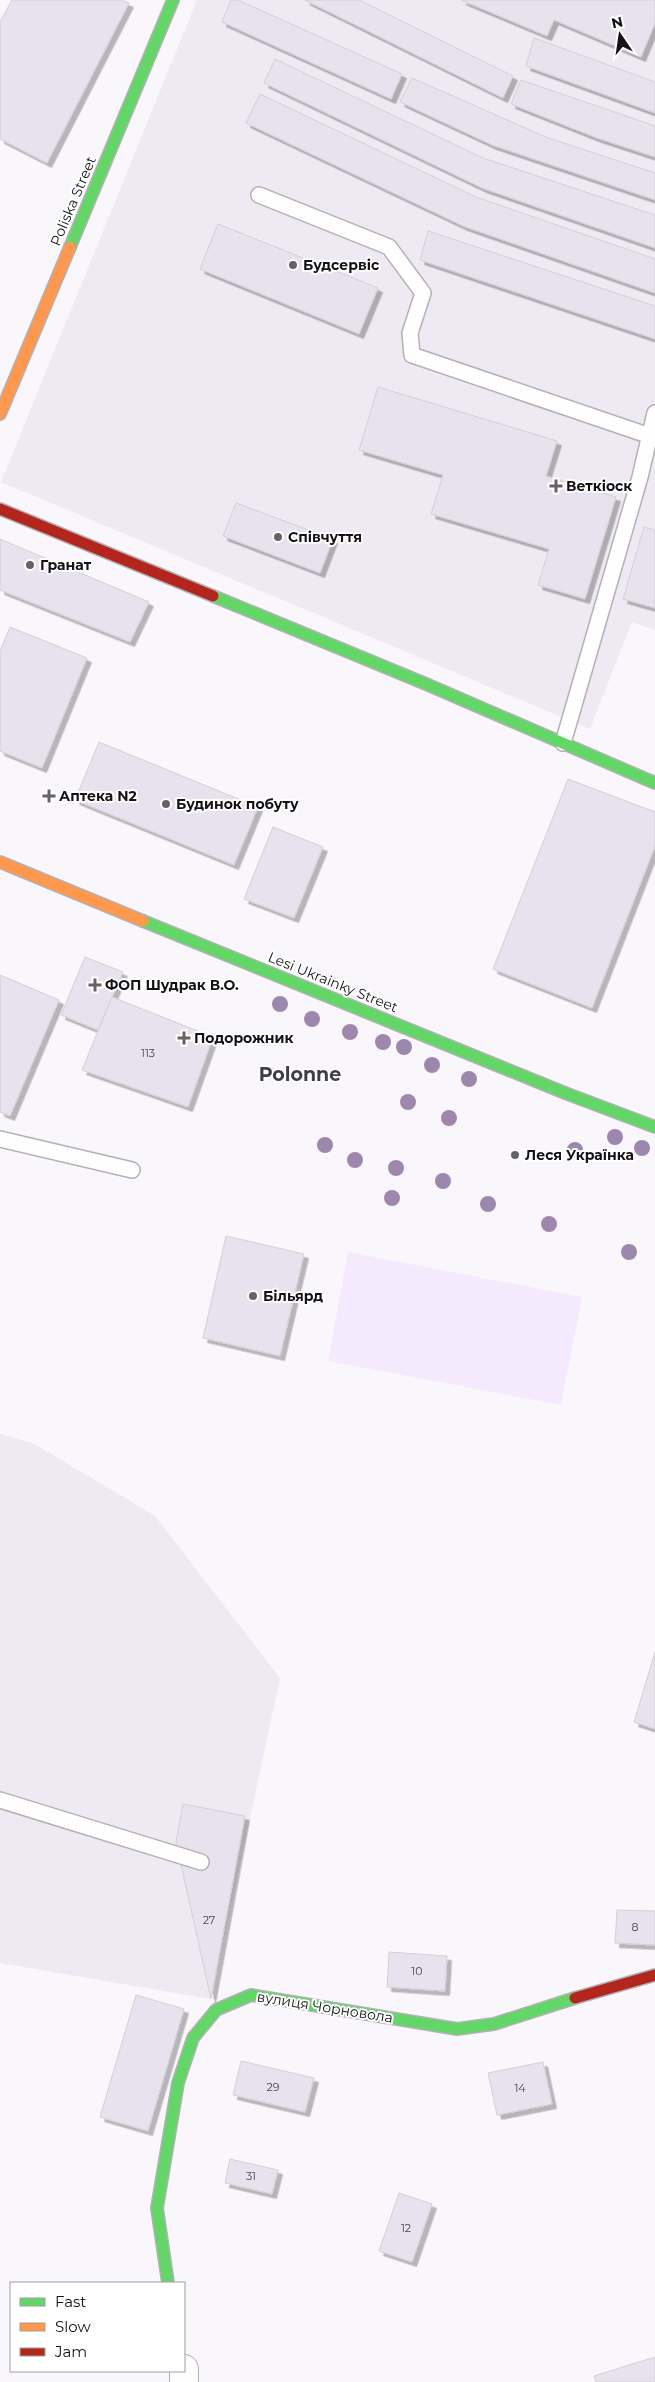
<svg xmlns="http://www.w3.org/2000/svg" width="655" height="2382" font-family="Montserrat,sans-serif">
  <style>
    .built { fill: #eee9f2 }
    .green { fill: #f4e9fd }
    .building { fill: #e8e1ee; stroke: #d2d0d3; filter: url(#shadow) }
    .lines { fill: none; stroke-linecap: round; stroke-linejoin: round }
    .lane-casing { stroke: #b3b1b4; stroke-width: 18 }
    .street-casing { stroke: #b3b1b4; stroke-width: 30 }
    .fast-casing { stroke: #b3b1b4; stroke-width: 14 }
    .slow-casing { stroke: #b3b1b4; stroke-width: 14 }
    .jam-casing { stroke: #b3b1b4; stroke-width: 14 }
    .lane { stroke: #fefeff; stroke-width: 15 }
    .street { stroke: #fefeff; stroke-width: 28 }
    .fast { stroke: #63d668; stroke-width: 11 }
    .slow { stroke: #ff974d; stroke-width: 11 }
    .jam { stroke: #b3261e; stroke-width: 11 }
    .tree { fill: #9e87ac }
    .poi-dot { fill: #646265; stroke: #fff; stroke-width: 2 }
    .labels { text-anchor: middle; stroke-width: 4; stroke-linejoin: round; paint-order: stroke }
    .number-label { font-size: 11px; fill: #49464a }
    .street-label { font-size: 14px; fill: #141214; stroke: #fff }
    .poi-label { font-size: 14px; font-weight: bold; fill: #141214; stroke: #fff; text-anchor: start }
    .district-label { font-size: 19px; font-weight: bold; fill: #413e43; stroke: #fff }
  </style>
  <defs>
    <filter id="shadow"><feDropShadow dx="4.5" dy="4.5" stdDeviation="0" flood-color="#0004"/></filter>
  </defs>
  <rect width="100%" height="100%" fill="#faf7fc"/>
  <!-- built -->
  <g class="built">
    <polygon points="197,0 655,0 655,630 632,622 590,729 1,482"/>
    <polygon points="0,1434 33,1443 155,1516 280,1678 211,1999 0,1963"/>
  </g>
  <!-- green -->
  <polygon class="green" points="348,1252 582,1297 561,1405 328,1361"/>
  <!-- building -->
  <g class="building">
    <polygon points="12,0 122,0 129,3 47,163 0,139 0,22"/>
    <polygon points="231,0 238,0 402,74 391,99 222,22"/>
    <polygon points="305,0 359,0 513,76 503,98"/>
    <polygon points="461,0 655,0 655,23 641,57 554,20 547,36"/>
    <polygon points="534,38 655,82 655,113 526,66"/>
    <polygon points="275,59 483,158 655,215 655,248 482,188 264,83"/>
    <polygon points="412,78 548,138 655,173 655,200 492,145 400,102"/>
    <polygon points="521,80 655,126 655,157 597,138 511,104"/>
    <polygon points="260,94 476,197 655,259 655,293 463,226 246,123"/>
    <polygon points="218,224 378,288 359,334 200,269"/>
    <polygon points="428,231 655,306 655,339 420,260"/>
    <polygon points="378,387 557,441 546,476 616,497 585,599 538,585 549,549 431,514 443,475 359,450"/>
    <polygon points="236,503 333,539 320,573 223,536"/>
    <polygon points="644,527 655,530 655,608 623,599"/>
    <polygon points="0,539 149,602 130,642 0,590"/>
    <polygon points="10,627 87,658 42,768 0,751 0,651"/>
    <polygon points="99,742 258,807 234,865 75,800"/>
    <polygon points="568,779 655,812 655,846 592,1008 493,969"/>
    <polygon points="273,827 323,847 294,918 244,899"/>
    <polygon points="85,957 123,972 98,1030 61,1015"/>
    <polygon points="0,975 59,1000 10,1116 0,1112"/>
    <polygon points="112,997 213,1037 188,1107 82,1070"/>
    <polygon points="226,1236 304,1254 280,1356 203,1338"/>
    <polygon points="655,1652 655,1729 634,1722"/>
    <polygon points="183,1804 245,1816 211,1999 176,1842"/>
    <polygon points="617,1910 655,1911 655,1945 615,1943"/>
    <polygon points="389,1952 447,1956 445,1991 387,1987"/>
    <polygon points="136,1995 184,2009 148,2131 100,2117"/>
    <polygon points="241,2061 314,2078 305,2112 233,2095"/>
    <polygon points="543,2062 552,2104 497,2115 488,2073"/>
    <polygon points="230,2159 278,2170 272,2194 225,2183"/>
    <polygon points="399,2193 432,2204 412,2262 379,2251"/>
    <polygon points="655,2357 655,2382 596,2382 594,2376"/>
  </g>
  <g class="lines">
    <!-- lane casing -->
    <g class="lane-casing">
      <g id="lane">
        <polyline points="259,195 389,247 423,293 410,333 412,355 650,436"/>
        <polyline points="563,743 640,477 655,413"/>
        <polyline points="0,1139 132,1170"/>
        <polyline points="0,1800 201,1862"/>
      </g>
    </g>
    <!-- street casing -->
    <g class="street-casing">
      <polyline id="street" points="184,2369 184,2382"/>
    </g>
    <!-- fast casing -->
    <g class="fast-casing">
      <g id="fast">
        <polyline points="70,247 173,0"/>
        <polyline points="213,596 426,684 655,783"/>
        <polyline points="143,921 565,1093 655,1127"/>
        <polyline points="168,2283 157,2208 178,2083 193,2038 216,2010 251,1995 457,2029 494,2024 575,1998"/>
      </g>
    </g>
    <!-- slow casing -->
    <g class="slow-casing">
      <g id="slow">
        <polyline points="0,414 70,247"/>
        <polyline points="0,862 143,921"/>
      </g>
    </g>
    <!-- jam casing -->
    <g class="jam-casing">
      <g id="jam">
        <polyline points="0,509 213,596"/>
        <polyline points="575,1998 655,1975"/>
      </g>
    </g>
    <!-- lane -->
    <use href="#lane" class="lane"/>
    <!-- street -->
    <use href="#street" class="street"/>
    <!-- fast -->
    <use href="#fast" class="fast"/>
    <!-- slow -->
    <use href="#slow" class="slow"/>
    <!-- jam -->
    <use href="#jam" class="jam"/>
  </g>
  <!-- trees -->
  <g class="tree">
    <circle cx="280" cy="1004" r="8"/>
    <circle cx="312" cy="1019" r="8"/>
    <circle cx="350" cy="1032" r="8"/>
    <circle cx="383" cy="1042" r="8"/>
    <circle cx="404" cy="1047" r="8"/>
    <circle cx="432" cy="1065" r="8"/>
    <circle cx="469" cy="1079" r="8"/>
    <circle cx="408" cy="1102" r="8"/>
    <circle cx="449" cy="1118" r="8"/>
    <circle cx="615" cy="1137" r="8"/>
    <circle cx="325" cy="1145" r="8"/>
    <circle cx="642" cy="1148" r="8"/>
    <circle cx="575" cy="1150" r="8"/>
    <circle cx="355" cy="1160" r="8"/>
    <circle cx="396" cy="1168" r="8"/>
    <circle cx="443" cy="1181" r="8"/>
    <circle cx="392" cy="1198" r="8"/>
    <circle cx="488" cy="1204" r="8"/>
    <circle cx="549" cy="1224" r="8"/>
    <circle cx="629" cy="1252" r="8"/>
  </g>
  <!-- markers -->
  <g class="poi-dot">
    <circle cx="293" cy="265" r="5"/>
    <path d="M553.5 478.5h5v5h5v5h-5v5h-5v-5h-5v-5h5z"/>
    <circle cx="278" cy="537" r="5"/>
    <circle cx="30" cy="565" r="5"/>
    <path d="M46.5 788.5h5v5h5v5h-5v5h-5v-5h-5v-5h5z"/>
    <circle cx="166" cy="804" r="5"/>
    <path d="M92.5 977.5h5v5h5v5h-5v5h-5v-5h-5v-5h5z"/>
    <path d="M181.5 1030.5h5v5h5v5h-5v5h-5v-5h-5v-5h5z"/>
    <circle cx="515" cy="1155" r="5"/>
    <circle cx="253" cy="1296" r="5"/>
  </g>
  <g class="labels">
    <!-- number labels -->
    <g class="number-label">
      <text x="148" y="1057">113</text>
      <text x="209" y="1924">27</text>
      <text x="635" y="1931">8</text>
      <text x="417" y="1975">10</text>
      <text x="273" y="2091">29</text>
      <text x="520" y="2092">14</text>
      <text x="251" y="2180">31</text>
      <text x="406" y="2232">12</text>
    </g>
    <!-- street labels -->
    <g class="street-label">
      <text transform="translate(73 201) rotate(-67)" y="5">Poliska Street</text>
      <text transform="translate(333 982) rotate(22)" y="5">Lesi Ukrainky Street</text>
      <text transform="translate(325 2007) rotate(9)" y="5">вулиця Чорновола</text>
    </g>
    <!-- poi labels -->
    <g class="poi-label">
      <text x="303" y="270">Будсервіс</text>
      <text x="566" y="491">Веткіоск</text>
      <text x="288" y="542">Співчуття</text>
      <text x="40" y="570">Гранат</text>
      <text x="59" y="801">Аптека N2</text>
      <text x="176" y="809">Будинок побуту</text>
      <text x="105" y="990">ФОП Шудрак В.О.</text>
      <text x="194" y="1043">Подорожник</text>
      <text x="525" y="1160">Леся Українка</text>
      <text x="263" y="1301">Більярд</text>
    </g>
    <!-- district labels -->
    <g class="district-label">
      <text x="300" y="1081">Polonne</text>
    </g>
  </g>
  <!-- legend -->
  <rect x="10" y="2282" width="175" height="90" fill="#ffffff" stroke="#a1a0a1"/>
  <rect x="20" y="2298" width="25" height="8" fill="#63d668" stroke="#a1a0a1"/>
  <text x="55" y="2307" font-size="15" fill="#141214">Fast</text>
  <rect x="20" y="2323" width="25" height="8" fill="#ff974d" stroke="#a1a0a1"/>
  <text x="55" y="2332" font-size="15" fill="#141214">Slow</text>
  <rect x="20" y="2348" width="25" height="8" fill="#b3261e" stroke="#a1a0a1"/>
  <text x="55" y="2357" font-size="15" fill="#141214">Jam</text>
  <!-- north arrow -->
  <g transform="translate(620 35) rotate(347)" stroke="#ffffff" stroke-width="4" paint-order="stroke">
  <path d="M0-4L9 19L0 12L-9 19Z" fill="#141214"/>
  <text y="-8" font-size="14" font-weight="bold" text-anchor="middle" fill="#141214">N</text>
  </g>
</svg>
